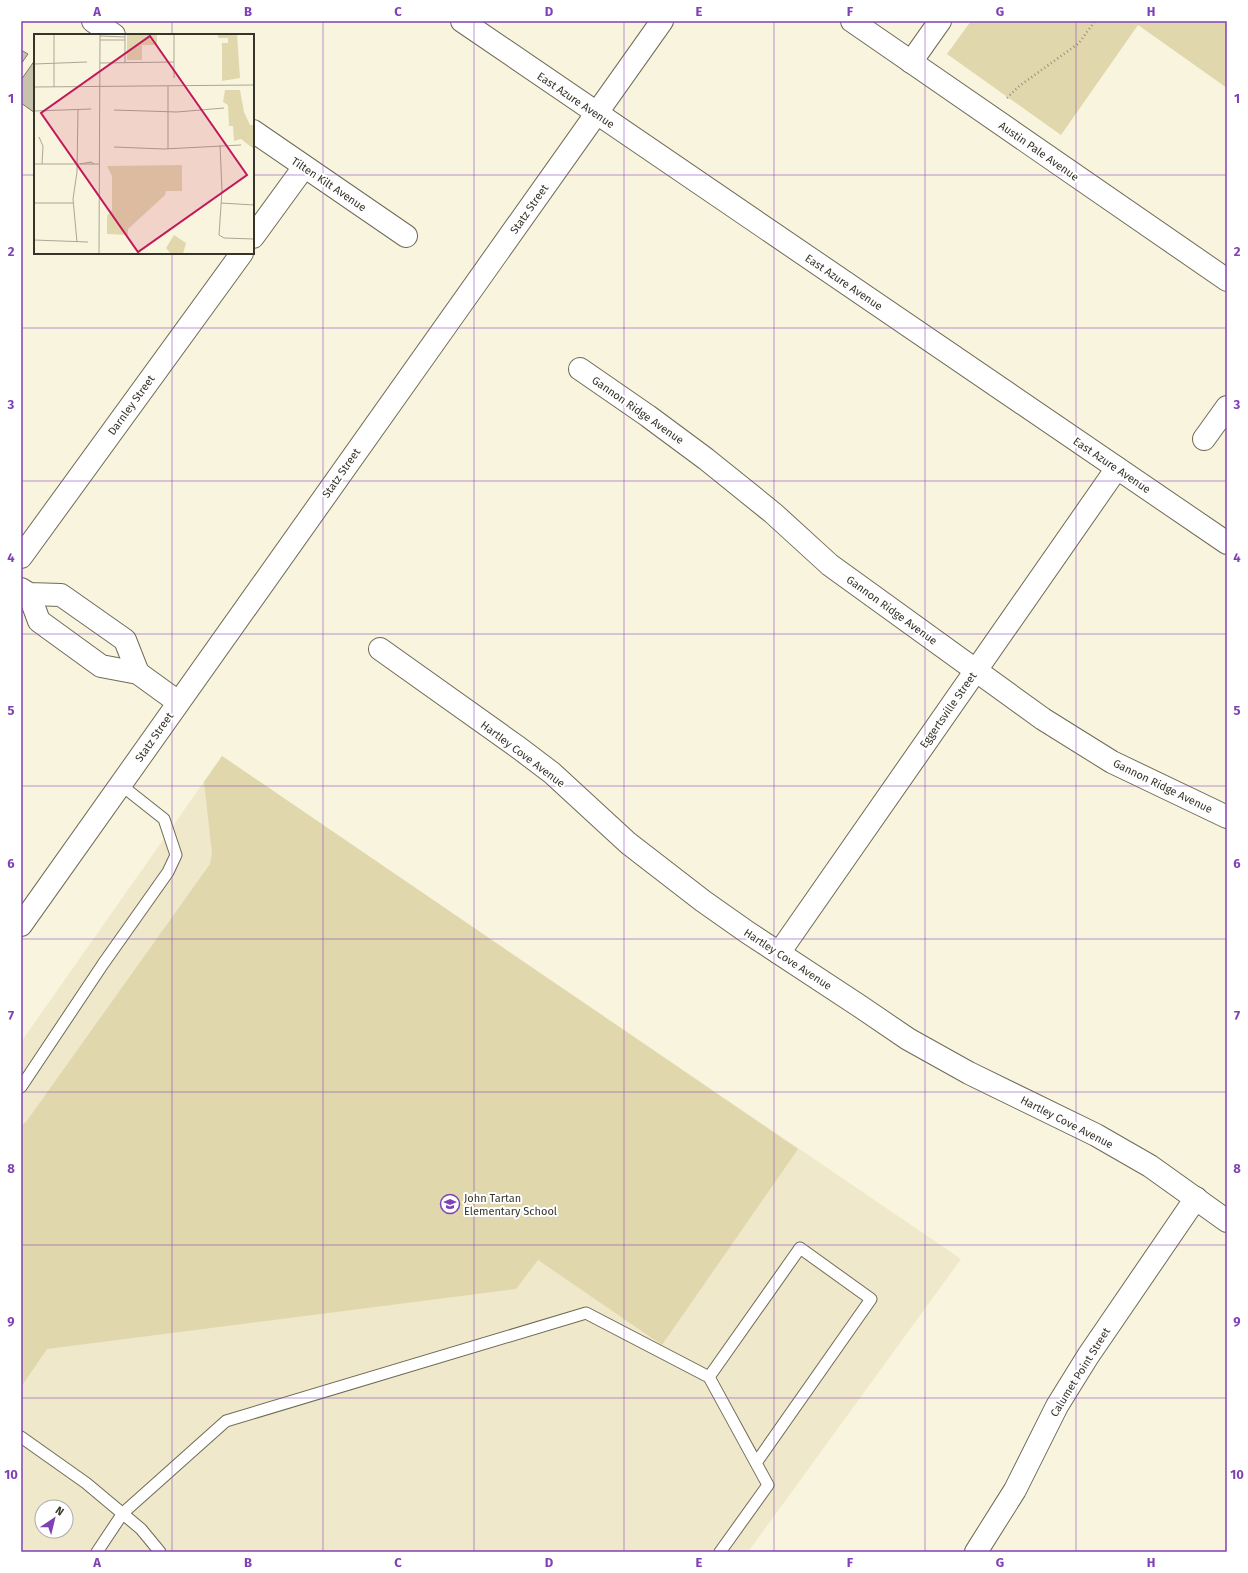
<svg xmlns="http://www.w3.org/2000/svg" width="1248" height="1573" font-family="'Fira Sans',sans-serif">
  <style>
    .built { fill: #efe8ca; fill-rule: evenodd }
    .green { fill: #e1d7ad }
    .building { fill: #c7c2ac; stroke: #7f7a65 }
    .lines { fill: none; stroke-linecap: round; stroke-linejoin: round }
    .lane-casing { stroke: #706b57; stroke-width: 13 }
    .street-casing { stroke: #706b57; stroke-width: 24 }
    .secondary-casing { stroke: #706b57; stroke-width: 24 }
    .path { stroke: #949081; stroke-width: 2.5; stroke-dasharray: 1 3; stroke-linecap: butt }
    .lane { stroke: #fff; stroke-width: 11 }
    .street { stroke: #fff; stroke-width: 22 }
    .secondary { stroke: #fff; stroke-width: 22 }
    .grid { fill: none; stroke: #8141b6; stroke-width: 1; stroke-opacity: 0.55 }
    .labels { text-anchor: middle; stroke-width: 4; stroke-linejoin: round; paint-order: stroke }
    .street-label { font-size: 11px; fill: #35332a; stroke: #fff }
    .poi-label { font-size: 11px; fill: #35332a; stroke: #fff; text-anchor: start }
    .inset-road { fill: none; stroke: #aba795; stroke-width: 1 }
    .view { fill: #c2185b; fill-opacity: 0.15; stroke: #c2185b; stroke-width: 2 }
    .inset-edge { fill: none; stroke: #35332a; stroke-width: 2 }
    .neatline { fill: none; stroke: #8141b6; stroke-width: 1.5 }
    .grid-label { font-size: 13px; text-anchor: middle; font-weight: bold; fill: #8141b6 }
  </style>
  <rect width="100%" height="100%" fill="#f9f4dd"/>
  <!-- built -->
  <path class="built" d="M222,756L961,1259L748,1552H21V1042ZM42,1507H66V1531H42Z"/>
  <!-- green -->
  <g class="green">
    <polygon points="971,21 1227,21 1227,88 1138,25 1061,135 947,54"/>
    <polygon points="222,756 798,1149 662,1345 538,1260 516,1289 47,1349 21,1387 21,1125 26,1122 210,864 212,853 204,782"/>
  </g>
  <!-- building -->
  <g class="building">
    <polygon points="21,50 28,54 21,64"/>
    <polygon points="35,60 35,113 21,103 21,80"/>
  </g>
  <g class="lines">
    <!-- lane casing -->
    <g class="lane-casing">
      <g id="lane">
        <polyline points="21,1087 103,964 168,872 176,855 164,819 121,785"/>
        <polyline points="21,1437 86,1483 141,1529 160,1552"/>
        <polyline points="97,1552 123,1513 226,1421 586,1313 709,1377"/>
        <polyline points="720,1552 768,1485 709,1377 800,1248 871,1299 756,1463"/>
      </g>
    </g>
    <!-- street casing -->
    <g class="street-casing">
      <g id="street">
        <polyline points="93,21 114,35"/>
        <polyline points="852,21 1227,280"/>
        <polyline points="911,62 940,21"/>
        <polyline points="253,131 406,236"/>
        <polyline points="253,237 304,167"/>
        <polyline points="580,369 648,416 706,459 773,513 830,565 1043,719 1112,762 1227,817"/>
        <polyline points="1204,439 1227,407"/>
        <polyline points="21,557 242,253"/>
        <polyline points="21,589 29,594 61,595 125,640 138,673"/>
        <polyline points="29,594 39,621 101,666 138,673 178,702"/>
        <polyline points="380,649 519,748 552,773 628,843 703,901 747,932 861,1007 908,1039 969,1073 1096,1135 1150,1166 1227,1221"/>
        <polyline points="779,953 1117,468"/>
        <polyline points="976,1552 1015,1490 1057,1406 1088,1356 1196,1198"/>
      </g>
    </g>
    <!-- secondary casing -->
    <g class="secondary-casing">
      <g id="secondary">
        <polyline points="462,21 1227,543"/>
        <polyline points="21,925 662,21"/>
      </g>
    </g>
    <!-- path -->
    <polyline class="path" points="1007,98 1018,87 1079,43 1095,21"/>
    <!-- lane -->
    <use href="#lane" class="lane"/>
    <!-- street -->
    <use href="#street" class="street"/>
    <!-- secondary -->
    <use href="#secondary" class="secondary"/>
  </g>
  <!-- grid -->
  <path class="grid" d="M172,21V35M323,21V1552M474,21V1552M624,21V1552M774,21V1552M925,21V1552M1076,21V1552M21,175H35M253,175H1227M172,253V1552M21,328H1227M21,481H1227M21,634H1227M21,786H1227M21,939H1227M21,1092H1227M21,1245H1227M21,1398H1227"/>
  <!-- icons -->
  <defs>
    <g id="school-ring" transform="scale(1)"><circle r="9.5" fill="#fff" stroke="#8141b6" stroke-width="1.5"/><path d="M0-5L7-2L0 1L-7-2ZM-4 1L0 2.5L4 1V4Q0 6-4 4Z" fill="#8141b6"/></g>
  </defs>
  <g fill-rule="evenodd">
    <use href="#school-ring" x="450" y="1204"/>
  </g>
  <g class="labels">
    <!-- street labels -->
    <g class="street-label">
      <text transform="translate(576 100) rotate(34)" y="4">East Azure Avenue</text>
      <text transform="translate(1039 151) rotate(35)" y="4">Austin Pale Avenue</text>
      <text transform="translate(329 184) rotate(34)" y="4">Tilten Kilt Avenue</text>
      <text transform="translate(529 209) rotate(-55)" y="4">Statz Street</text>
      <text transform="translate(844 282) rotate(34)" y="4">East Azure Avenue</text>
      <text transform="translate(131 405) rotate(-54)" y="4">Darnley Street</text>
      <text transform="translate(638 410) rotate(35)" y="4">Gannon Ridge Avenue</text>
      <text transform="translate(1112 465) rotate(34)" y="4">East Azure Avenue</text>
      <text transform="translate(341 473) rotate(-55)" y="4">Statz Street</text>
      <text transform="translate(892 610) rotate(36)" y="4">Gannon Ridge Avenue</text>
      <text transform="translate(948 710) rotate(-55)" y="4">Eggertsville Street</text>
      <text transform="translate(154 737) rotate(-55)" y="4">Statz Street</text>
      <text transform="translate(523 754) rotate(37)" y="4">Hartley Cove Avenue</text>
      <text transform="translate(1163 786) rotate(26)" y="4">Gannon Ridge Avenue</text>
      <text transform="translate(788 959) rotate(33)" y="4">Hartley Cove Avenue</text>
      <text transform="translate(1067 1122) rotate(27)" y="4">Hartley Cove Avenue</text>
      <text transform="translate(1080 1372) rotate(-58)" y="4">Calumet Point Street</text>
    </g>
    <!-- poi labels -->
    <g class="poi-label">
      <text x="464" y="1202">John Tartan<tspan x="464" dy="13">Elementary School</tspan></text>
    </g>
  </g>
  <!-- overview -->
  <g transform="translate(34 34)">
    <rect width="220" height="220" fill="#f9f4dd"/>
    <path d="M93,0H123V11H108V26H93ZM203,0L206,44L188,47V9H194V4H184V1ZM191,56H206L210,78L216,91H220V115L207,105L200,107L199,92H195L194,71L189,68ZM148,131V157H132L131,161L94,195V201L73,200V182L78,176V142L73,132ZM140,201L152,209L149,220H137L132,214Z" fill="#e1d7ad"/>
    <path class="inset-road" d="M20,0V53M91,0V29M66,2L91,3M66,6H91M66,29L140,28M0,30L53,28M140,44V0M134,52V115M0,53L220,51M80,76L143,78L190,74M0,77L57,75M5,103L9,112L8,130M186,111L188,157L185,201L190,204L220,205M80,113L130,115L207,111M0,130H66M46,130L57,128L60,130M0,169H39M187,169L220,171M0,206L54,208M43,208L39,165L43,138L44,75M65,220L66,0"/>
    <path class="view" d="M116,2L213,141L104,218L7,79Z"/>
    <rect width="220" height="220" class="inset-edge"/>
  </g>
  <!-- border -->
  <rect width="1248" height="1573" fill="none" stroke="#ffffff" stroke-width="44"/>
  <!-- north arrow -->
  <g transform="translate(54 1519) rotate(35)"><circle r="19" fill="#ffffff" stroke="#aeadaa"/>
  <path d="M0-3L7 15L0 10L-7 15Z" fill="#8141b6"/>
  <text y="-6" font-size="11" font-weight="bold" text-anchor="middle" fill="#35332a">N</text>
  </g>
  <rect x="22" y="22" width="1204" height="1529" class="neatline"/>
  <g class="grid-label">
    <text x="97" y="16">A</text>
    <text x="248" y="16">B</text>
    <text x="398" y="16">C</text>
    <text x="549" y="16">D</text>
    <text x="699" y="16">E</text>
    <text x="850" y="16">F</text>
    <text x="1000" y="16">G</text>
    <text x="1151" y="16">H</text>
    <text x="11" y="103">1</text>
    <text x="1237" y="103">1</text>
    <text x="11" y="256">2</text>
    <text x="1237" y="256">2</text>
    <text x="11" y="409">3</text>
    <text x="1237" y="409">3</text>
    <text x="11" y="562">4</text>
    <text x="1237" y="562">4</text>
    <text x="11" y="715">5</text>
    <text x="1237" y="715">5</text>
    <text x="11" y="868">6</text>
    <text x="1237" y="868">6</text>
    <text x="11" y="1020">7</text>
    <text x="1237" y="1020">7</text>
    <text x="11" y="1173">8</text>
    <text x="1237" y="1173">8</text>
    <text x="11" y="1326">9</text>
    <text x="1237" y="1326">9</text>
    <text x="11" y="1479">10</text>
    <text x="1237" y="1479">10</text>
    <text x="97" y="1567">A</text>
    <text x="248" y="1567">B</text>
    <text x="398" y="1567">C</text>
    <text x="549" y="1567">D</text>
    <text x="699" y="1567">E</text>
    <text x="850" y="1567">F</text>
    <text x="1000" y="1567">G</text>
    <text x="1151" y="1567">H</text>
  </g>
</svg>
